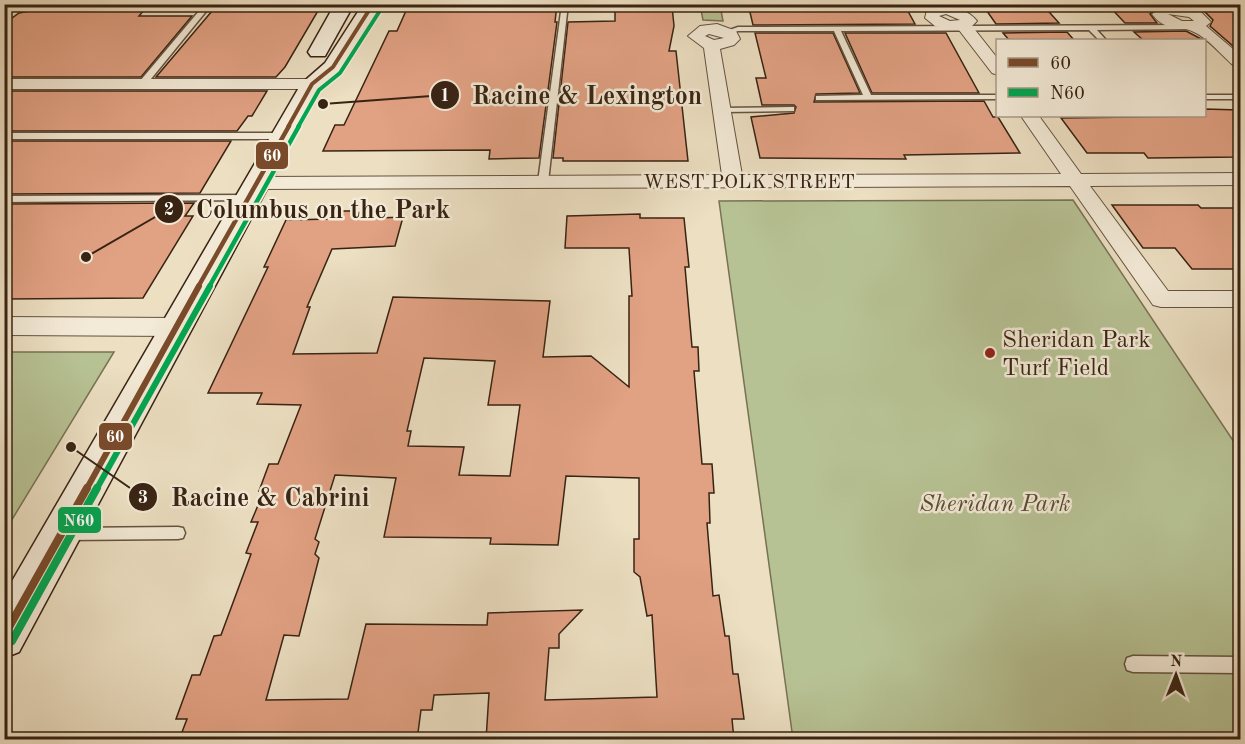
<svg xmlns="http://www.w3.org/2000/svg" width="1245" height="744" font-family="'Old Standard TT',serif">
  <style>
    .green { fill: #b7c294; stroke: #787254; stroke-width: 1.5 }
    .building { fill: #e1a183; stroke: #382313; stroke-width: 1.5; fill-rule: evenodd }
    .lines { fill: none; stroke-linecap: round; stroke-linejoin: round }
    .lane-casing { stroke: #65523f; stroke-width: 3 }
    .street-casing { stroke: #65523f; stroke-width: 2 }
    .secondary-casing { stroke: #382313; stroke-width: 3 }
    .lane { fill: #f3ead7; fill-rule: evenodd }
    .street { fill: #f3ead7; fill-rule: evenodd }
    .secondary { fill: #f3ead7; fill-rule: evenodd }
    .bus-1-far3-casing { stroke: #f3ead7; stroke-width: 7 }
    .bus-1-far2-casing { stroke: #f3ead7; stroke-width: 8 }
    .bus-1-far1-casing { stroke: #f3ead7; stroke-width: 10 }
    .bus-1-casing { stroke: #f3ead7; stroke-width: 12 }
    .bus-2-far3-casing { stroke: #f3ead7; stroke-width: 7 }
    .bus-2-far2-casing { stroke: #f3ead7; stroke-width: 8 }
    .bus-2-far1-casing { stroke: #f3ead7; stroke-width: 10 }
    .bus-2-casing { stroke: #f3ead7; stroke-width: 12 }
    .bus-1-far3 { stroke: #7a4b2a; stroke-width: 4 }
    .bus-1-far2 { stroke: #7a4b2a; stroke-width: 4.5 }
    .bus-1-far1 { stroke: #7a4b2a; stroke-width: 6 }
    .bus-1 { stroke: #7a4b2a; stroke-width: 8 }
    .bus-2-far3 { stroke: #00a651; stroke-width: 4 }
    .bus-2-far2 { stroke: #00a651; stroke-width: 4.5 }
    .bus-2-far1 { stroke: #00a651; stroke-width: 6 }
    .bus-2 { stroke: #00a651; stroke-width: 8 }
    .poi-dot { fill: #8f2418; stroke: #f3ead7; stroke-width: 2 }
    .labels { text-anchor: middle; stroke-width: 5; stroke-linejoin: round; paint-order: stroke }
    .far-street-label { font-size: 20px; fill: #382313; stroke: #f3ead7 }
    .poi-label { font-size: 24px; fill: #382313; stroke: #f3ead7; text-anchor: start }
    .park-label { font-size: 24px; font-style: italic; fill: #584b33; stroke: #f3ead7 }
    .leader { fill: none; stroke: #382313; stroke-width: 2 }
    .callout-dot { fill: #382313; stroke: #f3ead7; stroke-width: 2 }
    .mark-label { font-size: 18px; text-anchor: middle; font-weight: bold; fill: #fff }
    .callout-label { font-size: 26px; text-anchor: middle; font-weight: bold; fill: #382313; stroke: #f3ead7; stroke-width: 5; stroke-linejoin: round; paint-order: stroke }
    .line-badge { stroke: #f3ead7; stroke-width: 2 }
    .badge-label { font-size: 16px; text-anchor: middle; font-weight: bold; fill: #fff }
  </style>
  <rect width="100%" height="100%" fill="#ecdfc2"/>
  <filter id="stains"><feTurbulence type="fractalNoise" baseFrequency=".00333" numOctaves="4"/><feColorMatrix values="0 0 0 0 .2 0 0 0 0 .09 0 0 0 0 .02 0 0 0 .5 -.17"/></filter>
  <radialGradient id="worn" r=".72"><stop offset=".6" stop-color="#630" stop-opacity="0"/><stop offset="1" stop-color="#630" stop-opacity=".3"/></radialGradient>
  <!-- green -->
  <g class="green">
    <polygon points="700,5 720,5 723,21 703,20"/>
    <polygon points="1073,200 1240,451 1240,739 793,739 719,201"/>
    <polygon points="5,352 114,352 5,531 4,352"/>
  </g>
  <!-- building -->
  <g class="building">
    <polygon points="218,4 322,4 285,67 276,77 156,77"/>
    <polygon points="409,4 557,4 555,22 557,22 539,158 489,159 490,150 323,151 335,125 344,125 389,31 397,31"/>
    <polygon points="748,4 904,4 915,24 753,25"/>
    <polygon points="982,4 1042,4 1059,23 996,24"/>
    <polygon points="1107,4 1163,4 1150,14 1157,23 1125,23"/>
    <polygon points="1178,4 1240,4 1240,52 1210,26 1213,20 1201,8"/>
    <polygon points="615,6 672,6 674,26 669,51 676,51 688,161 563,161 563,158 553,158 568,22 615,21"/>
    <polygon points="46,8 146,8 139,16 192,16 141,77 4,77 4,24 19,13"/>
    <polygon points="1186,31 1203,40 1143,40 1134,32"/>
    <polygon points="1067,32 1074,40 1009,40 1003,33"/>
    <polygon points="755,33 833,33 860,93 816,94 814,102 984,101 993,117 998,117 1020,153 904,155 906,159 760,158 751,117 794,113 796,107 794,105 762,105 756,78 766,78"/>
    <polygon points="845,33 946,33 979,93 872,93"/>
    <polygon points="4,91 267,91 252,116 248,116 237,131 4,131"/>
    <polygon points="1204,109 1240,110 1240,157 1148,158 1144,153 1087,153 1061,118 1204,116"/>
    <polygon points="4,141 231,141 200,193 4,194"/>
    <polygon points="194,203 185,216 193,216 143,298 4,299 4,204"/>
    <polygon points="1112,205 1198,205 1201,208 1240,208 1240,269 1192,269 1175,248 1143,248"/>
    <path d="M333,211H358L357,216L380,215L379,218L403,217L395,246L332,249L307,307H310L293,354L377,353L393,297L550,301L543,357L591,356L629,387V296H632L629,248H565L567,216L640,214V218H684L689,267H685L692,347H698L699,371H694L702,464H712L714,493H709L710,523H707L713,596L719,595L725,636H729L733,674H738L744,719H732L734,740H486L489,693L434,695L432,710H421L417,740H179L187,719H176L192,675H200L214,636L221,635L251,554L246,553L258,522H251L264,491H259L269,464H278L301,405L257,404L262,393H208L268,267H264L286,220L330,219ZM424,358L495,361L488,405H520L510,476L459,475L464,447L408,446L411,431H407ZM335,475L396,478L384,537L491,538L490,544L558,545L566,476L639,478V539H634V572L640,577L647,616L652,615L657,697L545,700L549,648H559V634L582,610L488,613L487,625L366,624L348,699L266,700L284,635L299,636L319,558L315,554L319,542L315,539Z"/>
  </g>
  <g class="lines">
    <!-- lane casing -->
    <g class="lane-casing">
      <g id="lane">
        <polygon points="205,4 212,4 146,85 140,85 140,81"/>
        <polygon points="562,4 568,4 548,182 543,185 538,182"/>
        <polygon points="1192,25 1195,25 1195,29 1097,30 1106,40 1099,40 1089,30 841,31 871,95 998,95 998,99 819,100 816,100 816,96 863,95 834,31 738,31 728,34 724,32 738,27"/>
        <rect x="1204" y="95" width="36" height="4"/>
        <polygon points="791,107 794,107 794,111 721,112 717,110 721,108"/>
        <polygon points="4,133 283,133 287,136 283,139 4,139"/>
        <polygon points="248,195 251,196 251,200 4,202 4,196"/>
        <polygon points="178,527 183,528 185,533 183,538 178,539 66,540 61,539 59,534 61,529 66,528"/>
        <polygon points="1133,656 1240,657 1240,673 1133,672 1127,670 1125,664 1127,658"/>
      </g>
    </g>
    <!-- street casing -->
    <g class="street-casing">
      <g id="street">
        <path d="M1166,5L1199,10L1211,22L1206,26L1240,55V68L1234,66C1222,56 1208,38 1194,32C1179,24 1166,33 1152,14ZM1168,14L1189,17L1194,21H1182Z"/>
        <path d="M946,6C959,9 968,10 977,21L972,26L998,59V75L992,73L959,30L935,26L925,18L927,10ZM946,14L960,20L950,21L939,16Z"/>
        <path d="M717,24L736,31L740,39L734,45L720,49L742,175L1061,174L1021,116H1039L1081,174L1240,173V185L1090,186L1168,291H1240V307H1161L1153,305L1070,186L257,189L250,187L247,183L250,179L257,177L722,175L704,48L688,36L700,26ZM709,34L724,38L714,40L705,36Z"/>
        <polygon points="4,79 312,79 320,84 312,89 4,89"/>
        <polygon points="4,317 177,318 186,321 189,327 186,333 177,336 4,335"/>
      </g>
    </g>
    <!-- secondary casing -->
    <g class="secondary-casing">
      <g id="secondary">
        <polygon points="335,4 354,4 325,56 311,56 308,52"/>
        <polygon points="363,4 382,4 341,72 321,88 19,652 4,658 4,595 301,84 325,63"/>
      </g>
    </g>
    <!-- lane -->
    <use href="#lane" class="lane"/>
    <!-- street -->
    <use href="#street" class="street"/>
    <!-- secondary -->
    <use href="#secondary" class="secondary"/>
    <!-- bus-1-far3 casing -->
    <g class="bus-1-far3-casing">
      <polyline id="bus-1-far3" points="288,127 312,84 333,67 373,4"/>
    </g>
    <!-- bus-1-far2 casing -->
    <g class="bus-1-far2-casing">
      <polyline id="bus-1-far2" points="198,287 289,126"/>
    </g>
    <!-- bus-1-far1 casing -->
    <g class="bus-1-far1-casing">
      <polyline id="bus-1-far1" points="86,490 199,286"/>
    </g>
    <!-- bus-1 casing -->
    <g class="bus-1-casing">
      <polyline id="bus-1" points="4,636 87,488"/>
    </g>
    <!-- bus-2-far3 casing -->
    <g class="bus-2-far3-casing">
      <polyline id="bus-2-far3" points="298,127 319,90 340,73 381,9"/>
    </g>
    <!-- bus-2-far2 casing -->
    <g class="bus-2-far2-casing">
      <polyline id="bus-2-far2" points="209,287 299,126"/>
    </g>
    <!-- bus-2-far1 casing -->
    <g class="bus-2-far1-casing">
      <polyline id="bus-2-far1" points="96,490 210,286"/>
    </g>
    <!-- bus-2 casing -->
    <g class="bus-2-casing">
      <polyline id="bus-2" points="12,641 97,488"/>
    </g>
    <!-- bus-1-far3 -->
    <use href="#bus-1-far3" class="bus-1-far3"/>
    <!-- bus-1-far2 -->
    <use href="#bus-1-far2" class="bus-1-far2"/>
    <!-- bus-1-far1 -->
    <use href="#bus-1-far1" class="bus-1-far1"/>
    <!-- bus-1 -->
    <use href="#bus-1" class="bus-1"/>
    <!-- bus-2-far3 -->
    <use href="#bus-2-far3" class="bus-2-far3"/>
    <!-- bus-2-far2 -->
    <use href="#bus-2-far2" class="bus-2-far2"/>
    <!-- bus-2-far1 -->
    <use href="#bus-2-far1" class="bus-2-far1"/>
    <!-- bus-2 -->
    <use href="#bus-2" class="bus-2"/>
  </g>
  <!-- markers -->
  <circle class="poi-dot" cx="990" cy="353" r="6"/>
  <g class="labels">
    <!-- far-street labels -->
    <g class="far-street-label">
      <text x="749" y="188">WEST POLK STREET</text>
    </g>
    <!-- poi labels -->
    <g class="poi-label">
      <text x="1002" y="347">Sheridan Park<tspan x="1002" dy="28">Turf Field</tspan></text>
    </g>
    <!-- park labels -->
    <g class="park-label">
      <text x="995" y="511">Sheridan Park</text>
    </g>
  </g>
  <!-- callouts -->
  <path class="leader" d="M323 104L445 95M86 257L169 209M71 447L143 497"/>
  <g class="callout-dot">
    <circle cx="323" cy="104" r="6"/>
    <circle cx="86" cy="257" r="6"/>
    <circle cx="71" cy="447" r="6"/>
    <circle cx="445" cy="95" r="15"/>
    <circle cx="169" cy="209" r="15"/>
    <circle cx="143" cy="497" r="15"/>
  </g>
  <g class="mark-label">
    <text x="445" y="101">1</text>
    <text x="169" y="215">2</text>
    <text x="143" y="503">3</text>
  </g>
  <g class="callout-label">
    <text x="587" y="104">Racine &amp; Lexington</text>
    <text x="323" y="218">Columbus on the Park</text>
    <text x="270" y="506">Racine &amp; Cabrini</text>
  </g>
  <g class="line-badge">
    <rect x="255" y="141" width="34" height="29" rx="6" fill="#7a4b2a"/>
    <rect x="98" y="422" width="35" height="29" rx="6" fill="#7a4b2a"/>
    <rect x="57" y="506" width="45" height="28" rx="6" fill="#00a651"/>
  </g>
  <g class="badge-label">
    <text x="272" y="161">60</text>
    <text x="115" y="442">60</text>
    <text x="79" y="526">N60</text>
  </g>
  <!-- margin -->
  <rect width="1245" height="744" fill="none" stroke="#ecdfc2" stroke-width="24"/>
  <rect x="6" y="6" width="1233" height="732" fill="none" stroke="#382313" stroke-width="3"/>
  <rect x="12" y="12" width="1221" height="720" fill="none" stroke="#382313" stroke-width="1.5"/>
  <!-- legend -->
  <rect x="996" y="39" width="210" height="78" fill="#f3ead7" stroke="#a89a89" stroke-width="1.5"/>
  <rect x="1008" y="58" width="30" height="9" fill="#7a4b2a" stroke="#a89a89" stroke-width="1.5"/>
  <text x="1050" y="69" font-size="18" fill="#382313">60</text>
  <rect x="1008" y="88" width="30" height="9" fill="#00a651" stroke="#a89a89" stroke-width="1.5"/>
  <text x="1050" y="99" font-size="18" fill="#382313">N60</text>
  <!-- north arrow -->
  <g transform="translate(1176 675) rotate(1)" stroke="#f3ead7" stroke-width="4.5" paint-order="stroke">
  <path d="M0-4.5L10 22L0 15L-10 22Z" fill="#382313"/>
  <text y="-9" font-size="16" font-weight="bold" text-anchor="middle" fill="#382313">N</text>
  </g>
  <rect width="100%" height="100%" filter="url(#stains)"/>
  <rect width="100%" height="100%" fill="url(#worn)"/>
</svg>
